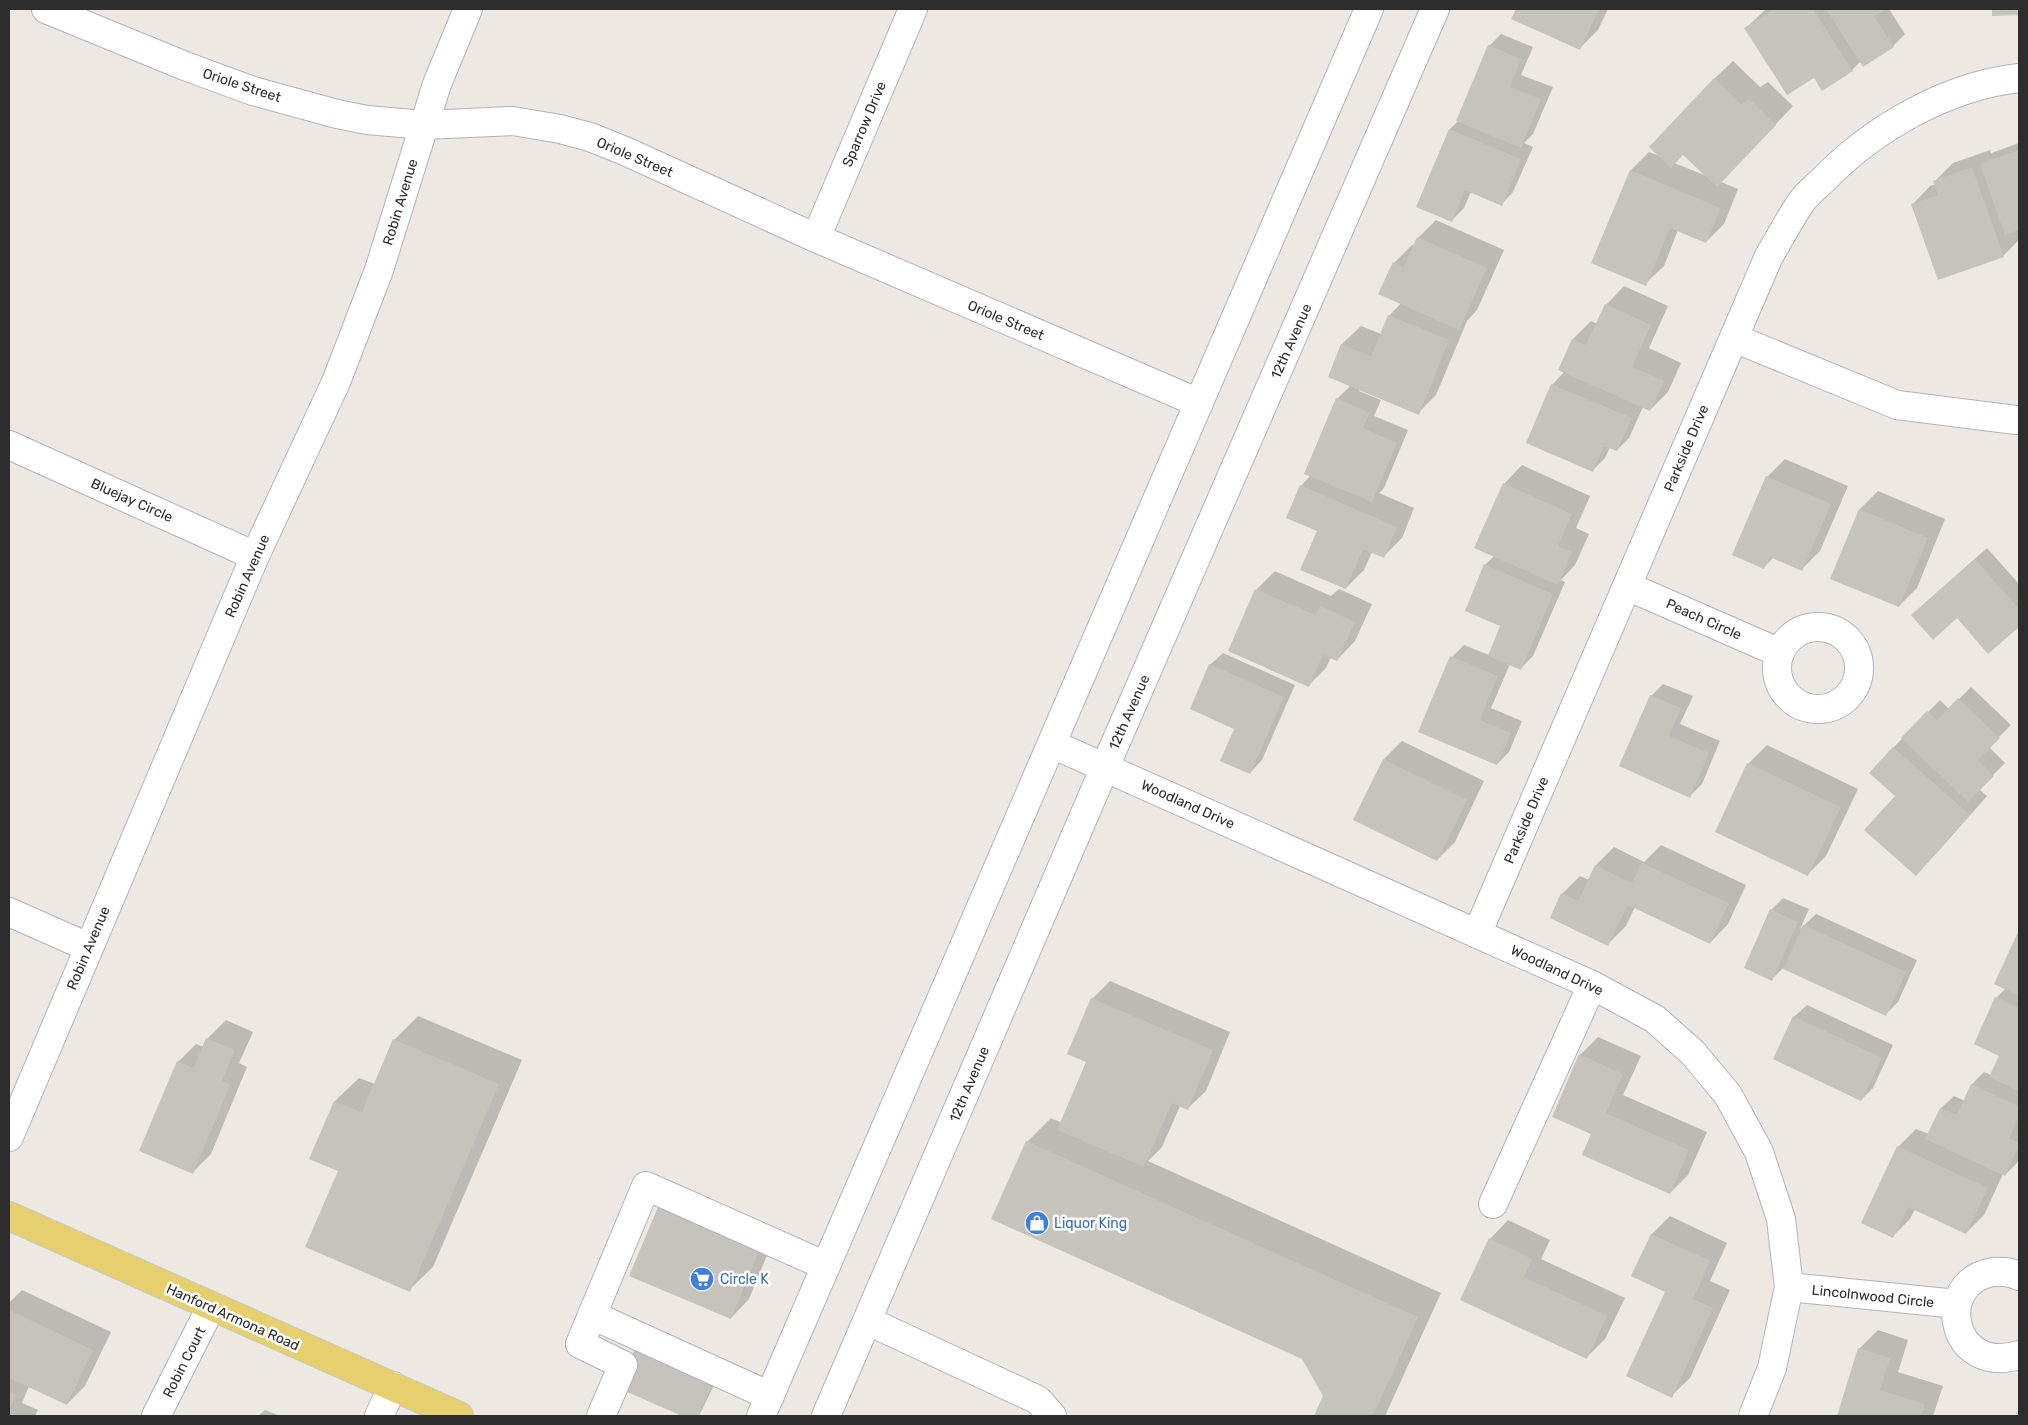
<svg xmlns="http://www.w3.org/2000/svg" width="2028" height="1425" font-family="Rubik,sans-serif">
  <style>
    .shadow { fill: #0003; fill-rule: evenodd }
    .building { fill: #c6c2bc }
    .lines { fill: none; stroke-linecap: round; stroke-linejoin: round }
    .minor-casing { stroke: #b1b2bc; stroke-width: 30 }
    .major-casing { stroke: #c8c8c8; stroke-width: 30 }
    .minor { stroke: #fff; stroke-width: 28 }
    .major { stroke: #e6cf6d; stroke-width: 28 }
    .labels { text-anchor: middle; stroke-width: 5; stroke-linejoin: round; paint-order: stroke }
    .street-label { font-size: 14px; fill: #2d2d2d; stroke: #fff }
    .shop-label { font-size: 14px; fill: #366cbe; stroke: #fff; text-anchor: start }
  </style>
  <rect width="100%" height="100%" fill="#ede8e1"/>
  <!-- shadow -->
  <g class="shadow">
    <polygon points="1517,9 1608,9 1598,30 1580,48 1513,18"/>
    <polygon points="1766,9 1889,9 1905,34 1893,46 1861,61 1852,70 1814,76 1746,28"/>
    <polygon points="1501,34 1533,47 1521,75 1553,87 1533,134 1524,143 1533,147 1513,192 1501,205 1471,192 1464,208 1452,220 1450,129 1459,120 1489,46"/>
    <path d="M1733,61L1760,87L1768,82L1793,106L1721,182L1738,189L1724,224L1706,242L1678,230L1664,266L1645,284L1593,262L1631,170L1649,152L1662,157L1714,79ZM1683,154L1707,176L1674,163Z"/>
    <polygon points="2019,143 2019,240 2003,256 1912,205 1930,186 1936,184 1935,181 1953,163 1990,150 1991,154 1994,152"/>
    <polygon points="1436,220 1504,250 1477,310 1467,321 1436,395 1418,413 1360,389 1359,391 1381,400 1374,416 1408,430 1384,488 1379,493 1414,508 1402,538 1383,557 1372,552 1364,570 1346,588 1319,530 1301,486 1311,475 1337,399 1351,385 1329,376 1342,344 1361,326 1381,334 1389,316 1401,303 1394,263 1412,245 1415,246 1418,238"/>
    <polygon points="1624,286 1668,306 1649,348 1681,363 1668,392 1650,410 1643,407 1629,438 1617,450 1610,447 1605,458 1593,470 1552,385 1565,371 1560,369 1573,339 1591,321 1597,324 1606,305"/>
    <polygon points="1785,459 1848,486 1820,551 1802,569 1774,557 1764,567 1767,477"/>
    <polygon points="1522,465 1590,496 1576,528 1589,534 1575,565 1561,580 1565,582 1533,656 1521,668 1510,664 1491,708 1522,721 1509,752 1497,764 1452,657 1464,645 1489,655 1502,625 1485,565 1495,555 1504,484"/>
    <polygon points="1878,491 1945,519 1917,588 1899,606 1860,509"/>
    <polygon points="1987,548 2019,584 2019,625 1988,652 1957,617 1925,603"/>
    <polygon points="1275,571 1331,596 1339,589 1372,604 1355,641 1337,660 1331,657 1326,668 1308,686 1229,651 1257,589"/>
    <polygon points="1223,653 1295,685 1262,760 1250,773 1236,729 1210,665"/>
    <polygon points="1663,684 1693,696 1680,724 1720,741 1702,784 1689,797 1651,696"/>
    <polygon points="1971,687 2011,725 1989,747 2005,763 1979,789 1987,796 1934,856 1896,796 1893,748 1940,700 1949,709"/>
    <polygon points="1402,741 1484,781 1455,842 1437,860 1384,759"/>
    <polygon points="1767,745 1858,789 1826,856 1808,874 1717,831 1748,764"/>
    <polygon points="1661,845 1746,885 1728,924 1710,943 1635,907 1626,926 1608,944 1562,894 1580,876 1589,880 1596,865 1614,847 1644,862"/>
    <polygon points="1783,898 1809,909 1800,929 1816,914 1917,960 1898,1002 1885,1015 1783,968 1772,979 1771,910"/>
    <polygon points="2019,933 2019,1158 2017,1163 2005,1175 2003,1174 1984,1215 1966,1233 1915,1209 1910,1219 1892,1237 1898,1147 1916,1129 1929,1134 1941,1108 1954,1096 1965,1101 1972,1084 1984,1072 1991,1075 2000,1055 1996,998 2006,988 1996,984"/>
    <polygon points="1110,981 1230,1032 1206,1091 1187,1109 1180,1106 1162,1147 1148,1161 1441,1293 1385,1416 1316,1416 1325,1396 1303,1358 1027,1142 1051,1118 1062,1123 1088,1061 1092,999"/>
    <polygon points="1807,1005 1893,1045 1873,1088 1861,1100 1774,1059 1794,1017"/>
    <polygon points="418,1016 522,1060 433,1267 409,1290 339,1170 311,1158 335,1101 359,1078 375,1084 394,1040"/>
    <polygon points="226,1020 253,1032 239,1063 247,1067 211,1154 193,1172 178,1062 196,1044 204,1047 207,1039"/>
    <polygon points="1598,1037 1641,1056 1623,1095 1707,1132 1688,1175 1670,1193 1593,1134 1580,1055"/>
    <polygon points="677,1190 777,1231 749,1299 731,1318 659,1208"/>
    <polygon points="1670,1216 1727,1243 1710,1281 1730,1290 1690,1378 1671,1396 1667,1292 1652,1234"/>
    <polygon points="1508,1220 1550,1240 1541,1259 1625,1298 1605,1339 1587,1357 1490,1239"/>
    <polygon points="22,1290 111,1332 85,1386 67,1404 29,1386 22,1403 38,1410 35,1416 9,1416 9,1303"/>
    <polygon points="1878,1330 1908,1340 1898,1372 1943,1386 1933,1416 1839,1416 1859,1349"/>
    <polygon points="719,1375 699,1416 685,1416 619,1387"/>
    <polygon points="265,1410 280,1416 258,1416"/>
  </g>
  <!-- building -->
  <g class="building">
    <polygon points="1516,9 1599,9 1580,50 1511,19"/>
    <polygon points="1775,9 1813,9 1853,71 1822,91 1814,78 1787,95 1744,28"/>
    <polygon points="1826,9 1887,9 1874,16 1894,47 1863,67"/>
    <polygon points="1992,9 2019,9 2019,15 1992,16"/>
    <polygon points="1488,45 1521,59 1510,87 1541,99 1521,148 1456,121"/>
    <polygon points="1714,78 1741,104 1749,99 1776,125 1717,187 1683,155 1671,168 1649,147"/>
    <polygon points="1449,129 1521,159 1502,206 1465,190 1452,222 1416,207"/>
    <polygon points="2019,150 2019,230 2005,235 1980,164"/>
    <polygon points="1972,167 2004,257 1938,280 1911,204 1938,195 1933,181"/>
    <polygon points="1630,170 1721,208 1706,243 1670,228 1646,286 1591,263"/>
    <polygon points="1417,237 1487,268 1459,330 1378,294 1393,262 1404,267"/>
    <polygon points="1605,304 1651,325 1632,367 1664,381 1650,411 1558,370 1572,339 1586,345"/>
    <polygon points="1388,315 1449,340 1419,415 1328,377 1341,344 1371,356"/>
    <polygon points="1551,384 1632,418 1617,451 1604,446 1593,472 1526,443"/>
    <polygon points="1336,398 1370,413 1363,428 1397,443 1372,502 1304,474"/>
    <polygon points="1766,476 1831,504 1802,571 1770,557 1764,569 1732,555"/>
    <polygon points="1503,483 1572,514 1558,546 1572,552 1558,585 1474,548"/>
    <polygon points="1300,485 1397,527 1384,558 1363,549 1346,589 1300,570 1317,531 1286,518"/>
    <polygon points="1859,509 1928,538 1899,607 1830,579"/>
    <polygon points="1975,559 2019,609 2019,627 1988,654 1957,618 1933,640 1911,615"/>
    <polygon points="1484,564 1553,594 1521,670 1488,656 1500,626 1465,611"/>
    <polygon points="1255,589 1316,615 1320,606 1355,622 1337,661 1323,655 1309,687 1228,651"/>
    <polygon points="1450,656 1498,676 1480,720 1511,733 1497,765 1418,732"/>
    <polygon points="1209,664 1284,697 1250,774 1220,761 1234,729 1190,709"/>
    <polygon points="1650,695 1681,708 1669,736 1709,753 1690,798 1619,766"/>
    <polygon points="1958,698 2000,738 1978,760 1994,776 1968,802 1901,738 1927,711 1937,720"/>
    <polygon points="1893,747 1970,815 1916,876 1864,830 1895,796 1869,773"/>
    <polygon points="1383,759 1467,800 1437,861 1353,820"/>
    <polygon points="1747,763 1841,807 1808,876 1715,832"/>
    <polygon points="1642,863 1729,903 1710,944 1628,905 1608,946 1550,918 1561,893 1578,901 1595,865 1632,883"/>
    <polygon points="1770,909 1798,922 1772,981 1744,968"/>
    <polygon points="1803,925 1906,972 1886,1016 1783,969"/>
    <polygon points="2019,930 2019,996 1994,984"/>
    <polygon points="1995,997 2019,1008 2019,1091 1989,1077 1999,1056 1974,1044"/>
    <polygon points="1091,998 1213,1050 1188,1110 1172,1103 1144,1167 1057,1130 1086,1062 1067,1054"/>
    <polygon points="1793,1016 1882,1058 1861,1101 1773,1059"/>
    <polygon points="206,1038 235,1050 222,1081 230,1085 193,1174 139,1151 177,1061 194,1068"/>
    <polygon points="393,1039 499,1084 410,1292 305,1247 338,1171 309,1159 334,1101 362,1112"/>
    <polygon points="1579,1054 1623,1074 1606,1113 1689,1150 1670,1194 1582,1155 1591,1134 1552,1117"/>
    <polygon points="1971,1084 2019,1106 2019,1116 2009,1138 2019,1143 2019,1146 2005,1176 1925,1139 1940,1108 1957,1115"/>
    <polygon points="1026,1141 1418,1317 1373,1416 1314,1416 1323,1396 1302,1359 991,1219"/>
    <polygon points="1897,1146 1988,1188 1966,1234 1908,1207 1893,1238 1861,1223"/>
    <polygon points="658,1207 760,1249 731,1319 629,1276"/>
    <polygon points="1651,1234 1710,1261 1693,1299 1713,1308 1672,1398 1626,1376 1665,1292 1631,1276"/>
    <polygon points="1489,1238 1532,1259 1524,1277 1607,1316 1587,1359 1460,1300"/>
    <polygon points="9,1310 93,1350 67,1405 9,1378"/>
    <polygon points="636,1346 714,1381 698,1416 682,1416 618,1388"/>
    <polygon points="1858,1348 1890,1358 1880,1390 1925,1404 1921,1416 1837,1416"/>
    <polygon points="9,1392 16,1395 9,1411"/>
  </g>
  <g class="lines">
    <!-- minor casing -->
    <g class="minor-casing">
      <g id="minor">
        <polyline points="46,9 185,66 253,91 337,114 367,120 424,125 513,121 560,129 590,137 625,151 816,238 1199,403"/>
        <polyline points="816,238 913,9"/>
        <polyline points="1734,338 1897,405 2016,420"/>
        <polyline points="9,445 255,556"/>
        <polyline points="1627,586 1780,653"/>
        <circle cx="1818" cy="668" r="41"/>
        <polyline points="1052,744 1592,985 1655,1019 1693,1053 1728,1095 1759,1152 1781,1219 1789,1287 1772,1368 1753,1416"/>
        <polyline points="9,912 88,947"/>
        <path d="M1477,934L1769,256C1780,238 1790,218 1802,201C1808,193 1817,186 1824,179C1874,128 1947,86 2019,78"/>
        <polyline points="9,1137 255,556 336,382 379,270 437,84 468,9"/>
        <polyline points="1493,1204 1592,985"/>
        <path d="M2019,1276C2011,1272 2002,1271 1993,1272C1933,1282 1950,1376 2019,1355"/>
        <polyline points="1789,1287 1957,1304"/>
        <polyline points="592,1315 770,1396"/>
        <polyline points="868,1321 1038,1400 1052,1416"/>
        <polyline points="156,1416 211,1307"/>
        <polyline points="379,1416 393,1386"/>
        <polyline points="601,1416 623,1365 580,1344 646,1186 826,1266"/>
        <polyline points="761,1416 1369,9"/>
        <polyline points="826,1416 1105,767 1435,9"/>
      </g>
    </g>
    <!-- major casing -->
    <g class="major-casing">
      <polyline id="major" points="9,1216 459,1416"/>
    </g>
    <!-- minor -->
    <use href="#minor" class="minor"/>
    <!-- major -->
    <use href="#major" class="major"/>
  </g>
  <!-- icons -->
  <defs>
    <g id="shop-disc" transform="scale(1.25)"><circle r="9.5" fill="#3f7fe0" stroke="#fff"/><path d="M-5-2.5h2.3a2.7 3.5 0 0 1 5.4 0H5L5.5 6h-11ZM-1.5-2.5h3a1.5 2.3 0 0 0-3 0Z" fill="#fff"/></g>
    <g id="supermarket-disc" transform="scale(1.25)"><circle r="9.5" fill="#3f7fe0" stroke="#fff"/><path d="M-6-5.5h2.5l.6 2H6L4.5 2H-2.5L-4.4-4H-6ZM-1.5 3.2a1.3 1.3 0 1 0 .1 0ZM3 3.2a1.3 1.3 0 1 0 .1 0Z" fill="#fff"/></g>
  </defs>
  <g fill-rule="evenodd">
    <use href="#shop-disc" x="1037" y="1223"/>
    <use href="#supermarket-disc" x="702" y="1279"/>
  </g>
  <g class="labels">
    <!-- street labels -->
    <g class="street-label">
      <text transform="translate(242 85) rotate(18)" y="5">Oriole Street</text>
      <text transform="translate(864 124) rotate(-67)" y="5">Sparrow Drive</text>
      <text transform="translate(635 157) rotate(23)" y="5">Oriole Street</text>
      <text transform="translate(400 202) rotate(-73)" y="5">Robin Avenue</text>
      <text transform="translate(1006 320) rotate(23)" y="5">Oriole Street</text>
      <text transform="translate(1291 341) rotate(-66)" y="5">12th Avenue</text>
      <text transform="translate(1686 448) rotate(-67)" y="5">Parkside Drive</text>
      <text transform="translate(132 500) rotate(24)" y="5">Bluejay Circle</text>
      <text transform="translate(247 576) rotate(-66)" y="5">Robin Avenue</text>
      <text transform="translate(1704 619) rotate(24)" y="5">Peach Circle</text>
      <text transform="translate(1129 712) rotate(-66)" y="5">12th Avenue</text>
      <text transform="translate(1188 804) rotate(24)" y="5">Woodland Drive</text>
      <text transform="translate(1526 820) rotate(-67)" y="5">Parkside Drive</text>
      <text transform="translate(88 948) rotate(-67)" y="5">Robin Avenue</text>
      <text transform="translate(1557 970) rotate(25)" y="5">Woodland Drive</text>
      <text transform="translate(969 1084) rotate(-67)" y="5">12th Avenue</text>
      <text transform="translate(1873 1296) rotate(6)" y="5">Lincolnwood Circle</text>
      <text transform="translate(233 1317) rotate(24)" y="5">Hanford Armona Road</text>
      <text transform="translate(184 1362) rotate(-63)" y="5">Robin Court</text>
    </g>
    <!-- shop labels -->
    <g class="shop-label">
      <text x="1054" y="1228">Liquor King</text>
      <text x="720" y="1284">Circle K</text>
    </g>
  </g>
  <!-- border -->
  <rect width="2028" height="1425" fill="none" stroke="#2d2d2d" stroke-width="20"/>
</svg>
